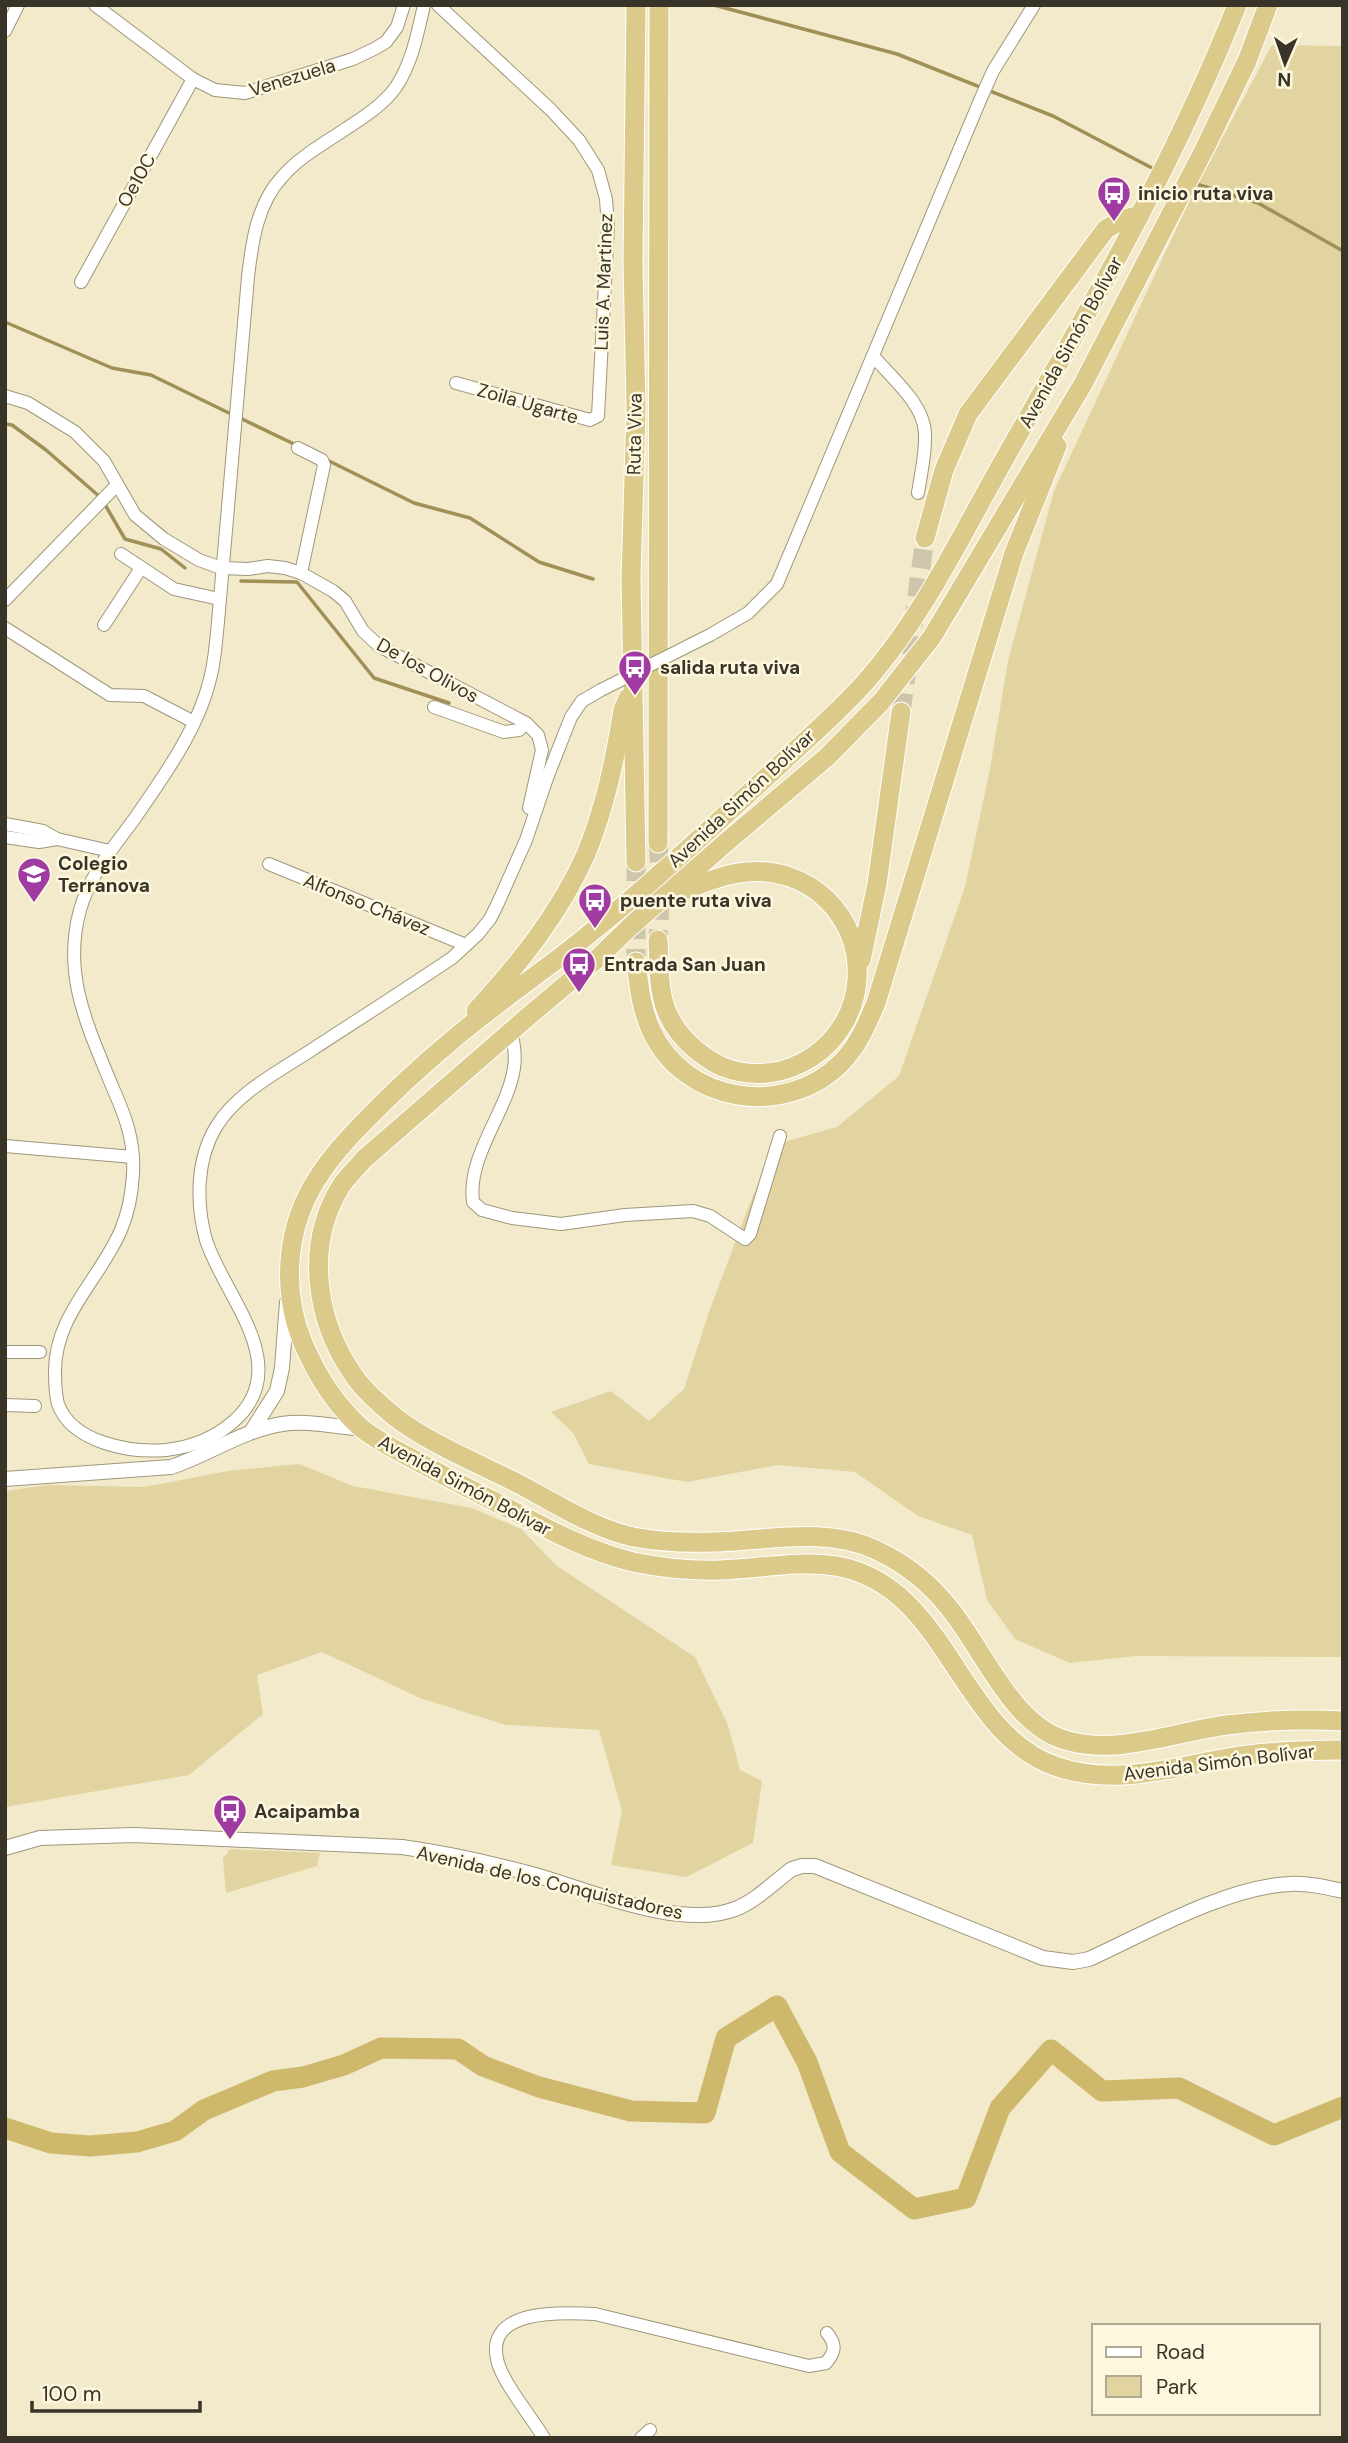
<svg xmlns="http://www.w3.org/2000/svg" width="1348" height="2443" font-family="'DM Sans',sans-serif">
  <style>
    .green { fill: #e1d4a0 }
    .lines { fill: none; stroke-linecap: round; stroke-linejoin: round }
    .stream { stroke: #a09057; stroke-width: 3.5 }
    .river { stroke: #cdb86b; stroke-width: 21 }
    .trunk-tunnel { stroke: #cdc6aa; stroke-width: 19; stroke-dasharray: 19 10; stroke-linecap: butt }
    .minor-casing { stroke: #9f977b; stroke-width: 14 }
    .tertiary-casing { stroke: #9f977b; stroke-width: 16 }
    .trunk-casing { stroke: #fff; stroke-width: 21 }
    .minor { stroke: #fff; stroke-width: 12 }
    .tertiary { stroke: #fff; stroke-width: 14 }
    .trunk { stroke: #dcca8b; stroke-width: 19 }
    .minor-bridge-casing { stroke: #9f977b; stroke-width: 14; stroke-linecap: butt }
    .minor-bridge { stroke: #fff; stroke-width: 12 }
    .labels { text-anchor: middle; stroke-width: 5; stroke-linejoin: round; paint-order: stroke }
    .street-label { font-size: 19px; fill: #383428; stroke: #fdf7de }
    .poi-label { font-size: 19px; font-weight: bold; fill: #383428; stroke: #fdf7de; text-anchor: start }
  </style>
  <rect width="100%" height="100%" fill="#f2eacb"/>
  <!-- green -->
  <g class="green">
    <polygon points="1272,45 1343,46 1343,1657 1135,1656 1070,1663 1015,1639 987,1600 972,1535 918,1516 855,1472 778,1465 687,1482 589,1464 573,1433 551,1412 611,1391 649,1421 684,1389 709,1312 753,1195 780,1143 837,1127 899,1076 965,887 990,769 1008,661 1054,491 1194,191"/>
    <polygon points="299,1464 353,1486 472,1508 521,1529 557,1566 695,1657 728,1725 740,1770 762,1781 753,1843 686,1877 611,1865 622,1811 599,1730 506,1725 420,1698 322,1652 257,1675 263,1714 189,1775 5,1807 5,1491 49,1485 144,1487 228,1471"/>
    <polygon points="230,1849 320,1853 317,1866 226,1893 223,1859"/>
  </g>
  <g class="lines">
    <!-- stream -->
    <g class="stream">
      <polyline points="714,5 897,54 1053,116 1152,168"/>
      <polyline points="1196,184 1258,203 1343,251"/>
      <polyline points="5,322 112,368 151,375 233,415"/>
      <polyline points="240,418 296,445"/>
      <polyline points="5,424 12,425 46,450 100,497"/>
      <polyline points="325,459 414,503 470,518 539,562 593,579"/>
      <polyline points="104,503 125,539 161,549 185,568"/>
      <polyline points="241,581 297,582 374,678 449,703"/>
    </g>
    <!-- river -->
    <polyline class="river" points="5,2128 51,2143 90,2146 137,2142 175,2131 204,2110 273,2081 303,2077 344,2065 381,2048 458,2049 483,2066 539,2087 631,2111 705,2113 726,2038 777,2006 807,2062 840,2152 914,2209 966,2198 1000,2108 1051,2050 1102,2091 1179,2088 1274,2135 1343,2107"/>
    <!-- trunk-tunnel -->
    <g class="trunk-tunnel">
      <polyline points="901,712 925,538"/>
      <polyline points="658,843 661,880 658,940"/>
      <polyline points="636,862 636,962"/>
    </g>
    <!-- minor casing -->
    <g class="minor-casing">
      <g id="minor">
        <polyline points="95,5 193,79 215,90 245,93 353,59 374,49 386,42 397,27 404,5"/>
        <path d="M424,5C418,32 412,63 396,87C384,104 364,117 347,128C325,143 299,157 282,177C257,204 252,242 248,277L218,622C216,641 215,661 210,679C198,729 164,776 135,818C114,847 90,874 80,910C62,975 88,1027 112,1086C125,1115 135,1141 133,1174C132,1193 128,1213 121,1230C100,1279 55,1315 55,1371C55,1382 55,1393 58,1404C72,1443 131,1453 166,1450C192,1447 215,1438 234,1421C296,1366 223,1295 206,1240C196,1204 196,1160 216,1127C237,1092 280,1071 313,1049C359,1019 406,989 452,958L478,934L490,919L498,903L526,840L547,778L571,717L582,701L601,690"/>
        <polyline points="438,5 550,109 579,140 598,170 606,199 608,226 598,416 590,420 456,383"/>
        <polyline points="5,31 18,5"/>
        <polyline points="81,282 193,79"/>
        <path d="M873,356C891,377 924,404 925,433C926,452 921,474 918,493"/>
        <polyline points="5,396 28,403 75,432 104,461 135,515 164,539 199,560 221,568 248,569 268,566 285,568 301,573 333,591 345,601 363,631 379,646 526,723 538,735 542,750 529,808"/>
        <polyline points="298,448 322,460 324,465 301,573"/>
        <polyline points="121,554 174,589 219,599"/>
        <polyline points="5,600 116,486"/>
        <polyline points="104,625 141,568"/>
        <polyline points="5,628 110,695 144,696 194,722"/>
        <polyline points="710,635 748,613 777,584 981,98 993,71 1034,5"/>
        <polyline points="434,707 504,732 519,730 526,723"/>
        <polyline points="5,824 43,831 57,839 110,851"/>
        <polyline points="5,837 39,842 57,839"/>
        <polyline points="269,864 466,945"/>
        <path d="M511,1030C514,1043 516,1056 514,1068C507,1113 467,1155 473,1202L482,1210L512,1218L561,1224L625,1215L693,1211L710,1216L745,1239L750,1234L780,1136"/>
        <polyline points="5,1146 133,1157"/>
        <polyline points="5,1352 40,1352"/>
        <polyline points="5,1405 35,1406"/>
        <path d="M544,2438C532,2418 504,2384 498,2363C482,2308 562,2312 595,2314L809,2366L826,2363C835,2352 837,2345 827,2333"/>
        <polyline points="641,2438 650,2430"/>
      </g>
    </g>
    <!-- tertiary casing -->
    <g class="tertiary-casing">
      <g id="tertiary">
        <polyline points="251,1432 277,1391 282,1368 287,1302"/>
        <path d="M5,1479L171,1467C208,1455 243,1430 282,1424C308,1420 336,1427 363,1429"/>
        <path d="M5,1848L40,1838L134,1835L402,1847C445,1853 486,1862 528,1873C585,1888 679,1931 735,1909C756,1901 774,1882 792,1869L802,1866H815L1043,1958L1073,1962L1089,1959C1148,1932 1226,1887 1290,1884C1308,1883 1325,1887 1343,1891"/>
      </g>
    </g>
    <!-- trunk casing -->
    <g class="trunk-casing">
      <g id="trunk">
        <path d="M1237,5C1174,164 1089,310 1005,458C960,537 920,624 857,691C831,719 801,744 773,771C712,827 652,883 588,935C543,972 494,1004 450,1042C420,1067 392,1093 365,1121C344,1142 325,1163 311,1189C285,1236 283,1295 303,1343C316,1374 335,1404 360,1427C378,1442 402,1453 422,1464C452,1480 483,1496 513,1511C551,1531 591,1552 633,1562C662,1568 690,1571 720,1570C758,1569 797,1560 836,1566C948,1585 957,1731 1055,1766C1115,1788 1181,1765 1241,1756C1275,1751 1309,1750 1343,1750"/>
        <path d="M1268,5L1247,61L1204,150L1083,384L932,637L881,702L827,757L723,845L631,926L599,957L531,1014L363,1160C356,1169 347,1177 341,1186C305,1244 315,1318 352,1373C363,1390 380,1404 395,1417C429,1443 477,1463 515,1482C552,1501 592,1528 633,1537C660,1542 687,1543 714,1542C768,1541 826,1526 876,1550C906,1564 930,1583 950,1609C982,1648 1009,1718 1059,1738C1112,1758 1173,1732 1227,1725C1265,1720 1304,1719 1343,1721"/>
        <polyline points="925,538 944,470 968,414 1106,229 1122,220 1140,215"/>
        <polyline points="658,843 659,5"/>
        <polyline points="636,862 631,577 636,409 633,262 636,5"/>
        <path d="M658,940C660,987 657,1017 696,1050C705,1057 713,1063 723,1067C785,1091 853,1046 857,979C861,916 809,866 747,872C721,874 695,887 671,895"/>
        <polyline points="861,960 877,884 901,712"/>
        <path d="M636,962C639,986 641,1008 651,1030C684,1103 785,1119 841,1063C858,1046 867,1024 876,1003L1014,553L1057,446"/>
        <path d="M476,1011C519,964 560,913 586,854C605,808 615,759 623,710L628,698"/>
      </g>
    </g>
    <!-- minor -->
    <use href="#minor" class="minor"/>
    <!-- tertiary -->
    <use href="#tertiary" class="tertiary"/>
    <!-- trunk -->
    <use href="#trunk" class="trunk"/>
    <!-- minor-bridge casing -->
    <g class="minor-bridge-casing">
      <polyline id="minor-bridge" points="601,690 710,635"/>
    </g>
    <!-- minor-bridge -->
    <use href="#minor-bridge" class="minor-bridge"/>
  </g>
  <!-- icons -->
  <defs>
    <g id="bus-pin" transform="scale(1.75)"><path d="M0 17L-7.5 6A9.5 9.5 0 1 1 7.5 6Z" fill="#9f3ba1" stroke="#fdf7de"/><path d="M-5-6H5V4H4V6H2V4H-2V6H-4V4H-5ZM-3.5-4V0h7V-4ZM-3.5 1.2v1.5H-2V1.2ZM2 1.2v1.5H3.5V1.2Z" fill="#fff"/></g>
    <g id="school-pin" transform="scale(1.75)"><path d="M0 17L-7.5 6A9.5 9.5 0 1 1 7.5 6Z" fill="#9f3ba1" stroke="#fdf7de"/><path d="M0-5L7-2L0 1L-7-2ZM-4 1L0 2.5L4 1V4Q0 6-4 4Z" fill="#fff"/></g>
  </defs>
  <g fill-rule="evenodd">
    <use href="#bus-pin" x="1114" y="193"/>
    <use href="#bus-pin" x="635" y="667"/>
    <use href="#school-pin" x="34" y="874"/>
    <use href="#bus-pin" x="595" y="900"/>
    <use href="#bus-pin" x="579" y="964"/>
    <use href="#bus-pin" x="230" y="1811"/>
  </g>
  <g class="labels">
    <!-- street labels -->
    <g class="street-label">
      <text transform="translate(292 77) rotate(-17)" y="7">Venezuela</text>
      <text transform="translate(136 180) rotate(-61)" y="7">Oe10C</text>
      <text transform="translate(603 282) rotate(-88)" y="7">Luis A. Martinez</text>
      <text transform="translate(1070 342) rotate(-61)" y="7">Avenida Simón Bolívar</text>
      <text transform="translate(528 403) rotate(16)" y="7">Zoila Ugarte</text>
      <text transform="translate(634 434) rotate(-89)" y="7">Ruta Viva</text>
      <text transform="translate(428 670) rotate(29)" y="7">De los Olivos</text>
      <text transform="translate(741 798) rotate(-43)" y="7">Avenida Simón Bolívar</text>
      <text transform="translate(367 904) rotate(22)" y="7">Alfonso Chávez</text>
      <text transform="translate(465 1485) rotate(28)" y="7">Avenida Simón Bolívar</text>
      <text transform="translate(1219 1762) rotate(-7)" y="7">Avenida Simón Bolívar</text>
      <text transform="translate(550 1882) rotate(13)" y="7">Avenida de los Conquistadores</text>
    </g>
    <!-- poi labels -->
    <g class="poi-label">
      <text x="1138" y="200">inicio ruta viva</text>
      <text x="660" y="674">salida ruta viva</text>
      <text x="58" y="870">Colegio<tspan x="58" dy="22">Terranova</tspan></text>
      <text x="620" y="907">puente ruta viva</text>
      <text x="604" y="971">Entrada San Juan</text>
      <text x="254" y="1818">Acaipamba</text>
    </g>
  </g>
  <!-- border -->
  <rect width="1348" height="2443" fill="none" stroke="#383428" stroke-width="14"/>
  <!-- legend -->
  <rect x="1092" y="2324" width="228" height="91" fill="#fdf7de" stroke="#aea995" stroke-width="2"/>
  <rect x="1106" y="2347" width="35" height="10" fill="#ffffff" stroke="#aea995" stroke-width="2"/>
  <text x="1156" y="2359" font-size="21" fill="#383428">Road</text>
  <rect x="1106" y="2376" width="35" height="21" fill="#e1d4a0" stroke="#aea995" stroke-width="2"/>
  <text x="1156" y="2394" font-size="21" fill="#383428">Park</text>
  <!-- north arrow -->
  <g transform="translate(1285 63) rotate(182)" stroke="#fdf7de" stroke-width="5" paint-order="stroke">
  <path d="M0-5L12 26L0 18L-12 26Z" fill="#383428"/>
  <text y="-10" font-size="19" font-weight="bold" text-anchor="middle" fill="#383428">N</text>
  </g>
  <!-- scale -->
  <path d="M32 2401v10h168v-10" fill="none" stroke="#383428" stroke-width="3.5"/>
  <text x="42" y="2401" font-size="21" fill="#383428" stroke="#fdf7de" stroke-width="5" paint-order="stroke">100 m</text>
</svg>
